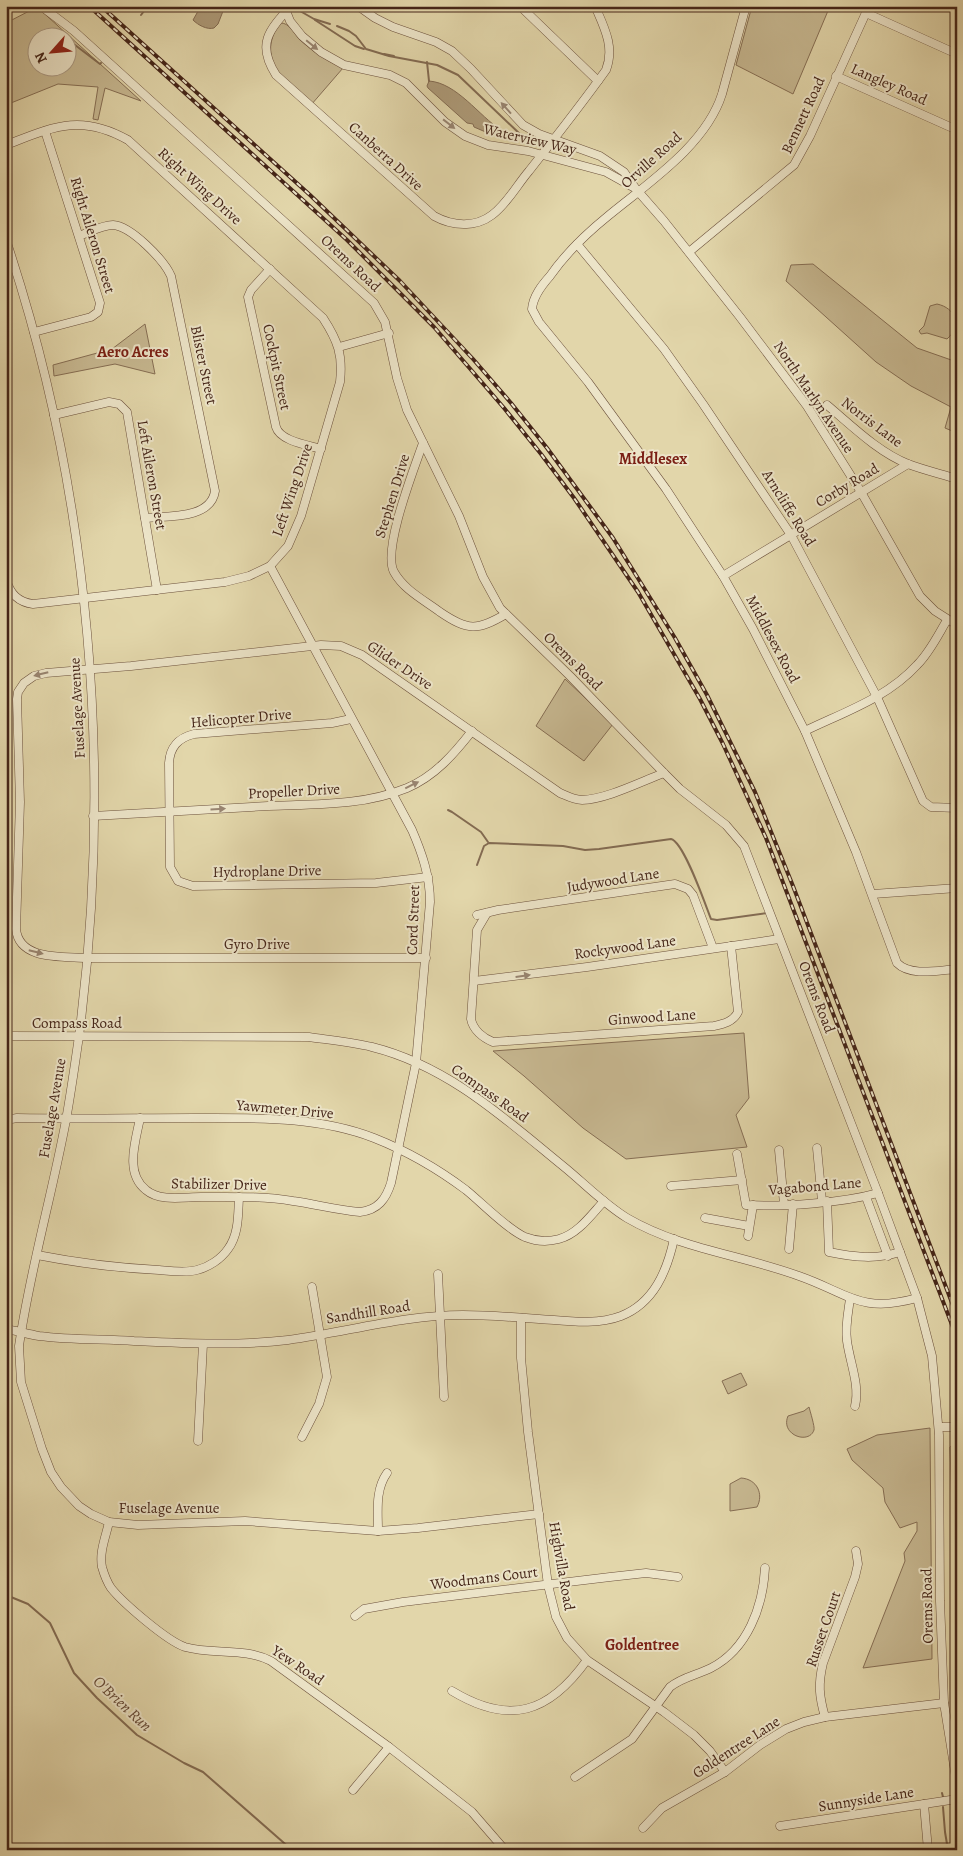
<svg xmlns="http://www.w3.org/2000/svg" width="963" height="1856" font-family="Alegreya,serif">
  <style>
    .green { fill: #c7b891; stroke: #866e54; fill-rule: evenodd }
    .water { fill: #ad9a78; stroke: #836b52 }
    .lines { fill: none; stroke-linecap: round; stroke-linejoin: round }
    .stream { stroke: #836b52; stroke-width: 2 }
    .street-casing { stroke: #6c513c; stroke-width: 9 }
    .street { stroke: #ece4c8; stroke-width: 8 }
    .rail-casing { stroke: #452518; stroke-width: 4 }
    .rail { stroke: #ece4c8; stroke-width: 2; stroke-dasharray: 5.5; stroke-linecap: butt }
    .oneway { fill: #988470 }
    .labels { text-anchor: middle; stroke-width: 4; stroke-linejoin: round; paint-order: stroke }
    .street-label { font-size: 15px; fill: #452518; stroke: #ece4c8 }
    .neighbourhood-label { font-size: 16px; font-weight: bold; fill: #7a1f14; stroke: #ece4c8 }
    .water-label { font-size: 16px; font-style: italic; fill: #644835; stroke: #ece4c8 }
  </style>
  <rect width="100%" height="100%" fill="#e2d6aa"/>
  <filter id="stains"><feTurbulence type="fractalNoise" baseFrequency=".004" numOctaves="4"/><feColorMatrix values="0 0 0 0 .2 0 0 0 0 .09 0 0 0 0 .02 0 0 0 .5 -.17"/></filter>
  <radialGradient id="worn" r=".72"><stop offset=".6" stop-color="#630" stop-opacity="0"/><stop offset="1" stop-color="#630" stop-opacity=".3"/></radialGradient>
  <!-- green -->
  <g class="green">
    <polygon points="752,6 830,6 793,94 736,65"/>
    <path d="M37,7L141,101L105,88L98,120L93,119L98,87L58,84L6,105V23ZM38,38H68V68H38Z"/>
    <path d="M281,23C289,23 294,33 299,39C312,51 327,61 343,68L311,105C291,87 262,66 273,36C275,31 277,26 281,23Z"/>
    <polygon points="813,264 917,348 957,362 957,433 945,428 951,407 911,386 876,362 786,281 791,265"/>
    <path d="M937,304C956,308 962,326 947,339L927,333L921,334L919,331L924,326L930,306Z"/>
    <polygon points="145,324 155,374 115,364 54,376 53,365 112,349"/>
    <polygon points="565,679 613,724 584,761 536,726"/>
    <polygon points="744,1033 749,1098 736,1115 747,1147 626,1159 583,1128 524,1076 493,1051"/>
    <polygon points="741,1373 747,1385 728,1394 722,1381"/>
    <path d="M809,1407C810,1411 815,1427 814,1430C809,1445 780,1435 788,1416L804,1411Z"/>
    <polygon points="930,1428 932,1659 863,1668 905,1561 904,1553 917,1531 917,1522 900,1528 885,1502 883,1488 852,1460 847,1449 877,1435"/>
    <polygon points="955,1442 957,1442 957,1668 950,1447"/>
    <path d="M741,1478C757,1479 764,1494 757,1507L730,1511V1484Z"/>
  </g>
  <!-- water -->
  <g class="water">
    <path d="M201,6H225L218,24L214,28C207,30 198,25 193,20Z"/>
    <path d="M429,81C457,83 479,116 501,130L500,133H488L474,127L473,124L467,123L428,88L427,86Z"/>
  </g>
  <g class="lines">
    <!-- stream -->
    <g class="stream">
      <polyline points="300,11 314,19 330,24"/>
      <polyline points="141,15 148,6"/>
      <polyline points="315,20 355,46 364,49"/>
      <polyline points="337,26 349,31 356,36 366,49 389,56 437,65 458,75 521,135"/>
      <polyline points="68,43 75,45 100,64 101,63"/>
      <polyline points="384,54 394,56"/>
      <polyline points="427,62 429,81"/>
      <polyline points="500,133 512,135 519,133"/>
      <polyline points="448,810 452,812 481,832 488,842"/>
      <path d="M477,865L484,846L489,843L563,846L585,850L599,849L671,839C684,842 705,904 711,919L717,920L767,913"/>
      <polyline points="6,1595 28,1604 50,1623 74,1673 97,1698 137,1735 184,1763 203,1772 292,1850"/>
      <polyline points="942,1793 943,1797"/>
      <polyline points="943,1807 945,1832 948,1850"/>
    </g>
    <!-- street casing -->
    <g class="street-casing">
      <g id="street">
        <polyline points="41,6 74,31 374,303 385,322 397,378 407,410 459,516 483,577 500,608 570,676 664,773 680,789 726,825 744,846 878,1193 917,1298 932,1356 939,1435 940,1601 944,1703 957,1784"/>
        <polyline points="284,6 290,21 302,36 321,52 344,65 390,75 406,83 445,122 465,136 488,145 528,151 606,172 633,187"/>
        <path d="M291,6C269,30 256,44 276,75L434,216C452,226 475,228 492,215C507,204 517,185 529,171C555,138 581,105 606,70C615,47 604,27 595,6"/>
        <polyline points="358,6 375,18 393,27 436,42 452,51 471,69 523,125 539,134 600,156 624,172 636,189 664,221 740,317 807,406 861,492 920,596 935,611 957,625"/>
        <polyline points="520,6 598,81"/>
        <path d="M746,6L722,94C706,145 648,183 608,216C587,233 566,253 550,276C542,285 533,296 532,309L539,322L588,382L666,489L723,576L753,629L805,731L856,852L897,963C911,977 939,970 957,969"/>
        <polyline points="866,13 957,54"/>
        <polyline points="836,76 957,130"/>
        <path d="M6,145C53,127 80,113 128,140L323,318C338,341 343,355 340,382L301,516L288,546L270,566L249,576L225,582L33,604C18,602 10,594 6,579"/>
        <path d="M79,236C90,232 102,225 113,225C131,226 164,260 171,276L215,491C211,519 169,516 145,518"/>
        <path d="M6,240C91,494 113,771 79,1036C75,1064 71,1092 66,1120C52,1195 30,1270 19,1346L21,1382L42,1449L51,1472L61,1487L79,1506L91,1514L109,1522L138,1525L245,1521L378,1531L418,1528L539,1514"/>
        <polyline points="577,244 664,349 703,404 791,535 877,697 923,801 931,807 957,808"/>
        <polyline points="689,252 794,165 810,136 869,6"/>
        <path d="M270,269L251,290L248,297L276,427C280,441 308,445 321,449"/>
        <polyline points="34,332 91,317 98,312 100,303 45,131"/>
        <polyline points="339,347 389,333"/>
        <path d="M827,405C852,426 878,452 908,464C924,470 941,474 957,479"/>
        <polyline points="54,415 109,402 119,404 127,412 157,590"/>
        <path d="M423,443C414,469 382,550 394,572C404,590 424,600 440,612C468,631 477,631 506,614"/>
        <polyline points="723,576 908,464"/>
        <path d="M351,719L332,723L194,734C178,738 170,747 169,763L170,867L178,881L193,886L376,883L428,877"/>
        <path d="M805,731C844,712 887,698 917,665C930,652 938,635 947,620"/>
        <path d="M93,816C152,813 210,809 268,806C315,804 363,806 407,788C435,776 454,754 472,731"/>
        <polyline points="873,894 957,888"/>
        <path d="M487,913L477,930L471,1019C473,1030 483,1038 493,1042L714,1026C723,1024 733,1022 738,1012L731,946"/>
        <polyline points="477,915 498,910 675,884 688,889 693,895 713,948"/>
        <path d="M426,958H88C63,956 19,961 16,929L20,802L17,699L18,692L24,683L34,676L46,673L131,666L321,645L341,646L362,655L560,793C567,796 574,800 582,800C607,799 640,782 664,773"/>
        <polyline points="474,981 587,967 779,939"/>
        <path d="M6,1036L309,1037C330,1040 351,1042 372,1047C448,1066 504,1118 563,1166C584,1183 604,1204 627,1218C680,1249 742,1255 799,1276C848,1293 860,1314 917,1298"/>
        <path d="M140,1118C136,1140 124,1173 146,1190C160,1202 184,1197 201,1197C232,1197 262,1196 293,1201C315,1204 337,1210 360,1212C378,1210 386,1199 391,1183L416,1063L430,902C430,876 422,853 412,830L270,566"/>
        <path d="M6,1120L17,1118C76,1119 135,1118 195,1118C254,1118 317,1116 374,1138C407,1151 438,1169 466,1190C482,1203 507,1229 525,1237C535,1241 548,1242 559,1239C578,1234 591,1215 604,1201"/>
        <polyline points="817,1148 822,1201"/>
        <polyline points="779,1150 784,1204"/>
        <path d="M737,1154L746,1205C784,1207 842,1203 878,1193"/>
        <polyline points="671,1186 742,1180"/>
        <polyline points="866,1197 888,1256"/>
        <path d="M827,1201L829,1252C854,1257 875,1260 900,1252"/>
        <polyline points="705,1218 749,1226"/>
        <polyline points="748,1236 753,1205"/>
        <polyline points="789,1249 793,1204"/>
        <path d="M37,1255C78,1263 117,1268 159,1270C171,1271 185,1273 197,1270C209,1267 221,1259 228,1249C239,1234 238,1215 239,1197"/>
        <polyline points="438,1274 444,1397"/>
        <path d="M850,1299C848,1313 845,1327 847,1341C850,1363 860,1385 855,1406"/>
        <polyline points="521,1318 521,1358 528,1432 548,1585 556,1617 567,1638 587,1660 664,1712 694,1735 710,1751 725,1772"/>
        <path d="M6,1329C17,1331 28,1334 39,1336C71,1340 102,1339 134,1341C186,1343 236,1346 288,1340C347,1332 404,1315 463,1315C493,1315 524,1318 554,1320C576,1322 600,1324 621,1316C654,1303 667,1271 674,1239"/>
        <polyline points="939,1427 957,1427"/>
        <polyline points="302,1437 319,1404 327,1377 312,1287"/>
        <polyline points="198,1441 203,1344"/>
        <path d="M109,1522C106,1536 99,1552 102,1567C104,1574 107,1582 111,1588C123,1603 167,1641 185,1647C213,1655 244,1647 271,1661L389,1747L472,1812L505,1850"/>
        <path d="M378,1531C378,1511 375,1490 387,1473"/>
        <polyline points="355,1616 364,1609 403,1602 610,1577 646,1573 678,1577"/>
        <path d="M452,1691C510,1726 549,1713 587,1660"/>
        <path d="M825,1717C819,1696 818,1684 823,1663L855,1577L858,1564L856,1551"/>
        <path d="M575,1777L632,1739L670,1687C682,1677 697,1675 711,1668C748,1649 763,1606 765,1568"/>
        <polyline points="353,1790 389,1747"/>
        <polyline points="924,1804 928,1850"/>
        <polyline points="780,1826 957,1799"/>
        <polyline points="643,1828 662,1808 725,1772 760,1745 786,1729 804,1722 825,1717 944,1703"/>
      </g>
    </g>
    <!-- street -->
    <use href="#street" class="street"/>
    <!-- rail casing -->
    <g class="rail-casing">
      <g id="rail">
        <polyline points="89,6 347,240 434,327 504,408 541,454 574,498 638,592 700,699 723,744 766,838 957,1338"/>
        <polyline points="101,6 310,195 400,281 473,359 511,403 547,448 613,538 675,638 707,695 755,792 793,886 957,1316"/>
      </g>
    </g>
    <!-- rail -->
    <use href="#rail" class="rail"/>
  </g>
  <!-- one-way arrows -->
  <defs><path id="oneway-solid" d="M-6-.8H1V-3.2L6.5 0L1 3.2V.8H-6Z" transform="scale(1.25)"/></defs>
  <g class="oneway">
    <use href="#oneway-solid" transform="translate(312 45) rotate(39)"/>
    <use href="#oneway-solid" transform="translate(506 108) rotate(-132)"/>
    <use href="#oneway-solid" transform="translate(449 124) rotate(38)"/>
    <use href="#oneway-solid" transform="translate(41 674) rotate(166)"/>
    <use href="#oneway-solid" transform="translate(412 785) rotate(-26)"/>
    <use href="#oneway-solid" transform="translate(218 809) rotate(-3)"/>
    <use href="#oneway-solid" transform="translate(36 952) rotate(14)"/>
    <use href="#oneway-solid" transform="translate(523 976) rotate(-8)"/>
  </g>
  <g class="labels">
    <!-- street labels -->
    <g class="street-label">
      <text transform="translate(889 84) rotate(24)" y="5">Langley Road</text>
      <text transform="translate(803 115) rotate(-65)" y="5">Bennett Road</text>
      <text transform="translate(530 139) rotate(13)" y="5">Waterview Way</text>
      <text transform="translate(386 156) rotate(42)" y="5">Canberra Drive</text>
      <text transform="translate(651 160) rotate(-42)" y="5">Orville Road</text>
      <text transform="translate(200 186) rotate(42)" y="5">Right Wing Drive</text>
      <text transform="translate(93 235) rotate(73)" y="5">Right Aileron Street</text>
      <text transform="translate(351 263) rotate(43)" y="5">Orems Road</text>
      <text transform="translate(204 365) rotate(78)" y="5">Blister Street</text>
      <text transform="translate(277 367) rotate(78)" y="5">Cockpit Street</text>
      <text transform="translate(814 397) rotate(56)" y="5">North Marlyn Avenue</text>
      <text transform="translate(872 422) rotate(37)" y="5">Norris Lane</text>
      <text transform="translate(152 475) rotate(80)" y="5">Left Aileron Street</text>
      <text transform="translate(847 485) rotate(-31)" y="5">Corby Road</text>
      <text transform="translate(292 490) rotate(-71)" y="5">Left Wing Drive</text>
      <text transform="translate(392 496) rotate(-73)" y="5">Stephen Drive</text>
      <text transform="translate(789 508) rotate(58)" y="5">Arncliffe Road</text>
      <text transform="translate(773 639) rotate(62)" y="5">Middlesex Road</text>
      <text transform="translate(573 661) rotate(45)" y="5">Orems Road</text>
      <text transform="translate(400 665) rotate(34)" y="5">Glider Drive</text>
      <text transform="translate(77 708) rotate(-93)" y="5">Fuselage Avenue</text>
      <text transform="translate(241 718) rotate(-5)" y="5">Helicopter Drive</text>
      <text transform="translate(294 791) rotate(-3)" y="5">Propeller Drive</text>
      <text transform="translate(267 871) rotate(-1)" y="5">Hydroplane Drive</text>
      <text transform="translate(613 880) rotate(-9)" y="5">Judywood Lane</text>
      <text transform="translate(413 920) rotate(-88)" y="5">Cord Street</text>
      <text x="257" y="949">Gyro Drive</text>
      <text transform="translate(625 947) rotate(-8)" y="5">Rockywood Lane</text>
      <text transform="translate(817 997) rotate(69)" y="5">Orems Road</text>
      <text transform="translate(652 1017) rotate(-4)" y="5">Ginwood Lane</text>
      <text x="77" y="1028">Compass Road</text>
      <text transform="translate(490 1093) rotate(35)" y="5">Compass Road</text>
      <text transform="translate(52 1108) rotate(-80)" y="5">Fuselage Avenue</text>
      <text transform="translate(285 1109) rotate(5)" y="5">Yawmeter Drive</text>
      <text transform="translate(219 1184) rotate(1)" y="5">Stabilizer Drive</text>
      <text transform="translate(815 1186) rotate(-5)" y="5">Vagabond Lane</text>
      <text transform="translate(368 1312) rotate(-9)" y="5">Sandhill Road</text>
      <text x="169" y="1513">Fuselage Avenue</text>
      <text transform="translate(562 1566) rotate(80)" y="5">Highvilla Road</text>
      <text transform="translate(484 1578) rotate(-7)" y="5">Woodmans Court</text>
      <text transform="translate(927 1606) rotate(-91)" y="5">Orems Road</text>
      <text transform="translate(823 1629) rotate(-71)" y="5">Russet Court</text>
      <text transform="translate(298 1665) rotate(34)" y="5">Yew Road</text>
      <text transform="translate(736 1747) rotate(-33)" y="5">Goldentree Lane</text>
      <text transform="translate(866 1799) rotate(-9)" y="5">Sunnyside Lane</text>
    </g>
    <!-- neighbourhood labels -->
    <g class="neighbourhood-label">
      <text x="133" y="357">Aero Acres</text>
      <text x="653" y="464">Middlesex</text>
      <text x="642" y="1650">Goldentree</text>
    </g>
    <!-- water labels -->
    <g class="water-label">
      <text transform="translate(123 1703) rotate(43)" y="6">O'Brien Run</text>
    </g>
  </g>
  <!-- margin -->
  <rect width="963" height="1856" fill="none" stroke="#e2d6aa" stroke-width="25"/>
  <rect x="8" y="8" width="948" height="1841" fill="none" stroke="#452518" stroke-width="2.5"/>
  <rect x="12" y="12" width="938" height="1831" fill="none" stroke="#452518"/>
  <!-- north arrow -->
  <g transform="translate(52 52) rotate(243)"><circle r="24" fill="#ece4c8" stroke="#a99882"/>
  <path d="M0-4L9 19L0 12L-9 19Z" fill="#8f2418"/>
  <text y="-8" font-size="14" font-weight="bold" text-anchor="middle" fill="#452518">N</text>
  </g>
  <rect width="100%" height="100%" filter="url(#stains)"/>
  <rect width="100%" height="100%" fill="url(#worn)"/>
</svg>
